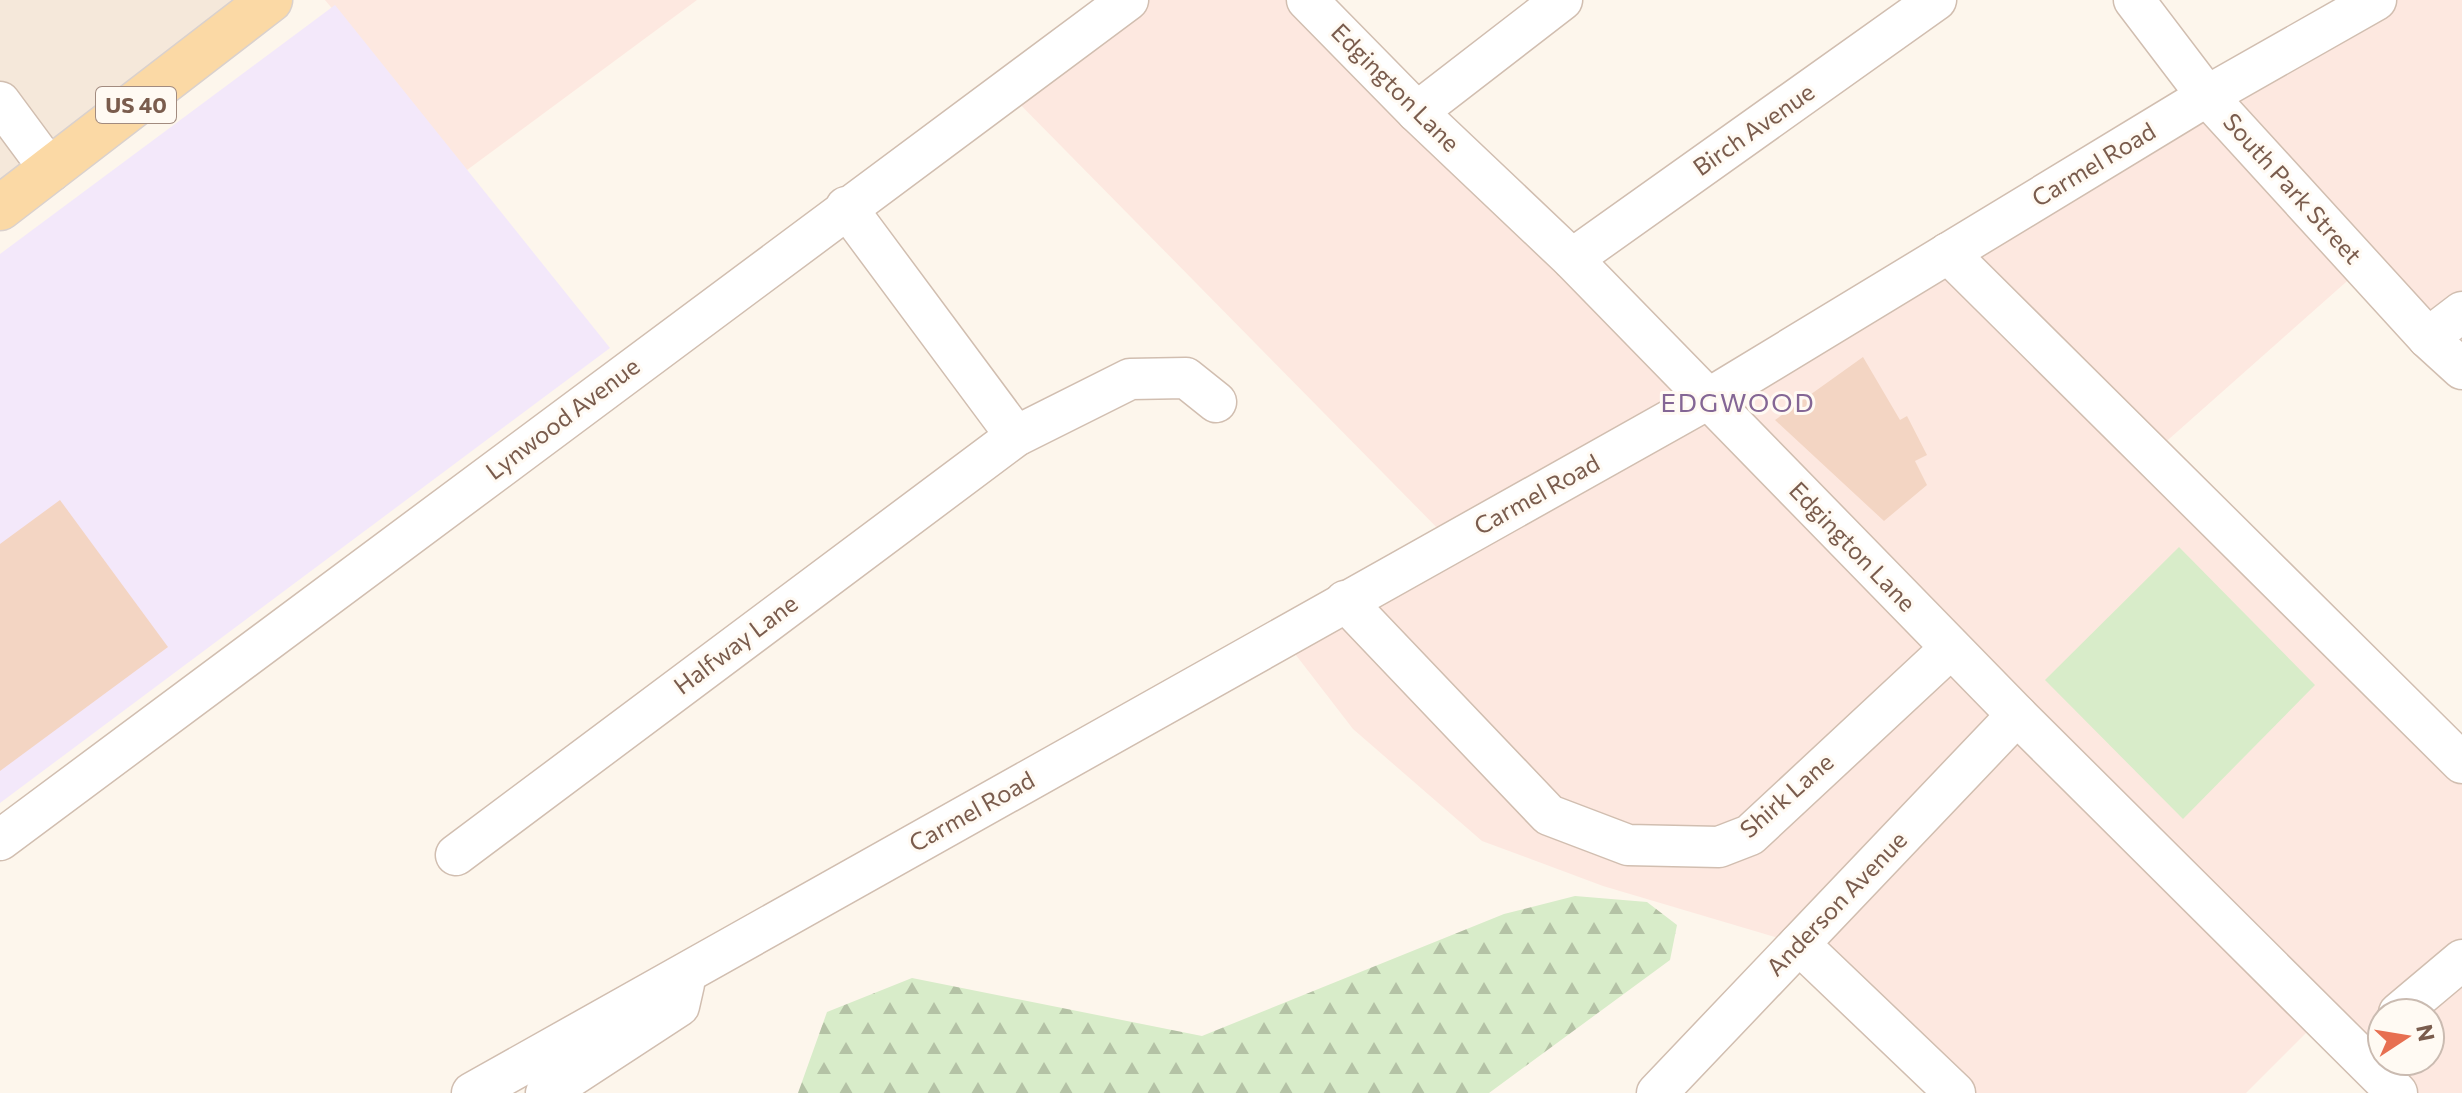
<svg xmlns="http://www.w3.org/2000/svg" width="2462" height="1093" font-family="Commissioner,sans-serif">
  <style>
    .residential { fill: #f5e8da }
    .commercial { fill: #fde8e0; fill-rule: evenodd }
    .education { fill: #f3e8fa }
    .grass { fill: #d8ecc9 }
    .forest { fill: url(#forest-firs) }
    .building { fill: #f3d5c3 }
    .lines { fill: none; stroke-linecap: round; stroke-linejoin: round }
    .minor-casing { stroke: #d1beb0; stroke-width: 43 }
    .major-casing { stroke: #dad1cd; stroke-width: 47 }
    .minor { stroke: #fff; stroke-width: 40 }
    .major { stroke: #fbd9a5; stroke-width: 44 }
    .labels { text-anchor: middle; stroke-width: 6; stroke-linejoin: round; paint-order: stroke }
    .shield { fill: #fffaf3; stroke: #a28b7f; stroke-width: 2 }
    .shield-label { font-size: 22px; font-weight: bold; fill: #7a5c4d }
    .street-label { font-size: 24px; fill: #7a5c4d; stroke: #fffaf3 }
    .neighbourhood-label { font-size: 26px; letter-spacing: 2px; fill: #846695; stroke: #fffaf3 }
  </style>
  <defs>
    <pattern id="forest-firs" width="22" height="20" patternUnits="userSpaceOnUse" patternTransform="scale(2)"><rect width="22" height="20" fill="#d8ecc9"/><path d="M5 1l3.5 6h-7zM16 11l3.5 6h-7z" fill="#b4c2a5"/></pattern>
  </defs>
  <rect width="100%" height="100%" fill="#fdf6ec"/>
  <!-- residential -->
  <polygon class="residential" points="0,0 266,0 0,199"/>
  <!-- commercial -->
  <g class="commercial">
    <polygon points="325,0 697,0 467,170"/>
    <path d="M1128,0H1307L1708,399L2376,0H2462V312L2428,338L2363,267L2151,455L2462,763V1093H2397L2321,1018L2246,1093H1955L1799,944L1603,886L1482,841L1353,729L1282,637L1451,542L1006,90ZM2382,1013H2430V1061H2382Z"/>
  </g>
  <!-- education -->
  <polygon class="education" points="335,5 610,348 0,803 0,254"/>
  <!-- grass -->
  <polygon class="grass" points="2179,547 2315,685 2183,819 2045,680"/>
  <!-- forest -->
  <polygon class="forest" points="1575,896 1647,902 1677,925 1670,960 1489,1093 798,1093 827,1012 912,978 1202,1036 1504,914"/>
  <!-- building -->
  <g class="building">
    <polygon points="1863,357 1900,420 1907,416 1927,455 1915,461 1927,485 1884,521 1775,420"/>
    <polygon points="60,500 168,647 0,771 0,544"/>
  </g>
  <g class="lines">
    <!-- minor casing -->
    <g class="minor-casing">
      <g id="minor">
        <polyline points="1307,0 1417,112 1572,259 2017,715 2397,1093"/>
        <polyline points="2134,0 2207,96 2428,338 2462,369"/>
        <polyline points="0,102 51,171"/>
        <polyline points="1417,112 1562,0"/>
        <polyline points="846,207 1016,436"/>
        <polyline points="1948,253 2462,763"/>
        <polyline points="1572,259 1936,0"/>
        <polyline points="2428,338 2462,312"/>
        <polyline points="1345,601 1549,815 1628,845 1719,847 1750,835 1951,648"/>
        <polyline points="0,840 1128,0"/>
        <polyline points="456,855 1016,436 1130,379 1186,378 1216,402"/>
        <polyline points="1799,944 1955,1093"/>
        <polyline points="2399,1013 2462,960"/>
        <polyline points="472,1093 1708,399 2207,96 2376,0"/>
        <polyline points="546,1093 679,1006 684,984"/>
        <polyline points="1657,1093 2017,715"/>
      </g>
    </g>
    <!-- major casing -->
    <g class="major-casing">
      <polyline id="major" points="0,208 270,0"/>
    </g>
    <!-- minor -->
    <use href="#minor" class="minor"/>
    <!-- major -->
    <use href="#major" class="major"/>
  </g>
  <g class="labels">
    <!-- shield labels -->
    <rect class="shield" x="96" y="87" width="80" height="36" rx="6"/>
    <g class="shield-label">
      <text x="136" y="113">US 40</text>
    </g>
    <!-- street labels -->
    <g class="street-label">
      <text transform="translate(1395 88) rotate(45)" y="8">Edgington Lane</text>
      <text transform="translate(1754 130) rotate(-35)" y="8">Birch Avenue</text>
      <text transform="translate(2094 165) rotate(-31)" y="8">Carmel Road</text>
      <text transform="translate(2292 189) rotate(48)" y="8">South Park Street</text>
      <text transform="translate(563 419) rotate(-37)" y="8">Lynwood Avenue</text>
      <text transform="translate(1537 495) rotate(-29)" y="8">Carmel Road</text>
      <text transform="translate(1852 547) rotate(46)" y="8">Edgington Lane</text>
      <text transform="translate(736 645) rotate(-37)" y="8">Halfway Lane</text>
      <text transform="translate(1787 796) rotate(-41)" y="8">Shirk Lane</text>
      <text transform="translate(972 812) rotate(-29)" y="8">Carmel Road</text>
      <text transform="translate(1837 904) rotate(-46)" y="8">Anderson Avenue</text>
    </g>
    <!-- neighbourhood labels -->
    <g class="neighbourhood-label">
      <text x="1738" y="412">EDGWOOD</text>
    </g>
  </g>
  <!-- north arrow -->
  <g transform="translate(2406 1037) rotate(78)"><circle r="38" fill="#fffaf3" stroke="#cabbb1" stroke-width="2"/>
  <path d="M0-6L14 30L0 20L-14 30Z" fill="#e76f51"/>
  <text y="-12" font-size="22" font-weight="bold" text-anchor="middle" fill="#7a5c4d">N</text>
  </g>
</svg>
